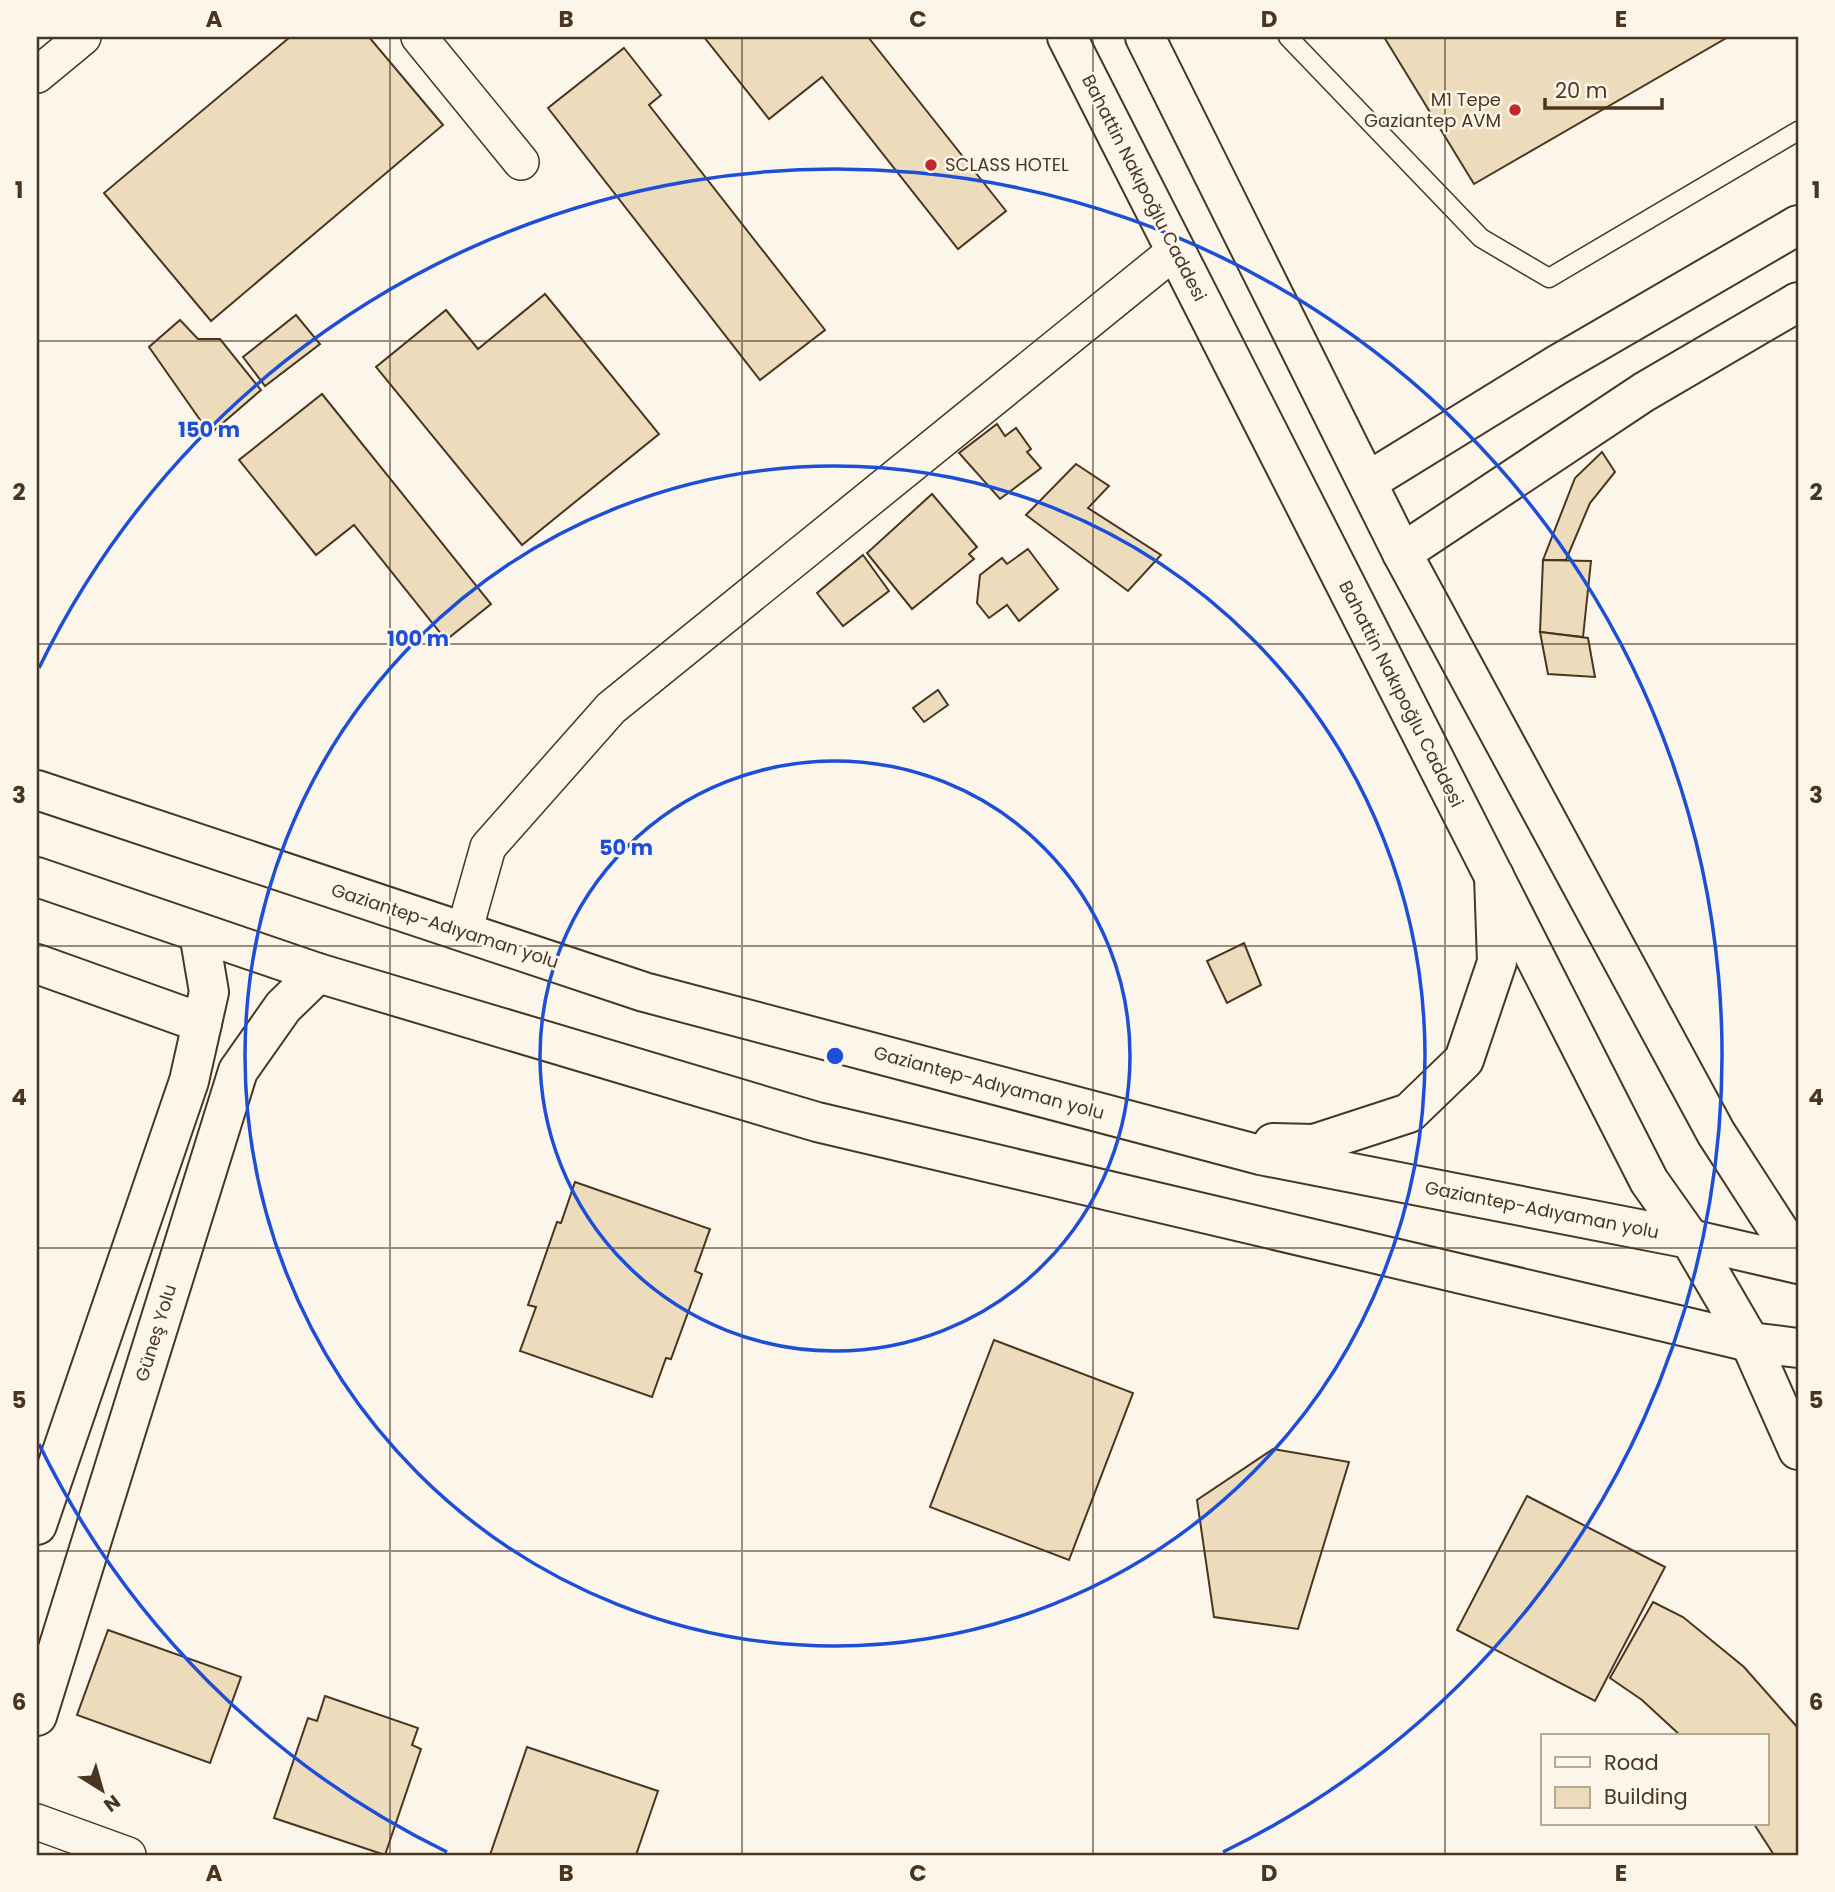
<svg xmlns="http://www.w3.org/2000/svg" width="1835" height="1892" font-family="Poppins,sans-serif">
  <style>
    .building { fill: #ecdcbc; stroke: #4a3520; stroke-width: 2 }
    .lines { fill: none; stroke-linecap: round; stroke-linejoin: round }
    .service-casing { stroke: #4a3520; stroke-width: 21 }
    .minor-casing { stroke: #4a3520; stroke-width: 38 }
    .tertiary-casing { stroke: #4a3520; stroke-width: 42 }
    .primary-casing { stroke: #4a3520; stroke-width: 42 }
    .trunk-casing { stroke: #4a3520; stroke-width: 42 }
    .service { stroke: #fbf6e9; stroke-width: 18 }
    .minor { stroke: #fbf6e9; stroke-width: 35 }
    .tertiary { stroke: #fbf6e9; stroke-width: 38 }
    .primary { stroke: #fbf6e9; stroke-width: 38 }
    .trunk { stroke: #fbf6e9; stroke-width: 38 }
    .grid { fill: none; stroke: #4a3520; stroke-width: 2; stroke-opacity: 0.55 }
    .ring { fill: none; stroke: #1d4ed8; stroke-width: 3.5 }
    .poi-dot { fill: #c62828; stroke: #fbf6e9; stroke-width: 2.5 }
    .labels { text-anchor: middle; stroke-width: 5; stroke-linejoin: round; paint-order: stroke }
    .poi-label { font-size: 18px; fill: #4a3520; stroke: #fbf6e9; text-anchor: end }
    .street-label { font-size: 18px; fill: #4a3520; stroke: #fbf6e9 }
    .centre { fill: #1d4ed8; stroke: #fbf6e9; stroke-width: 3.5 }
    .ring-label { font-size: 21px; text-anchor: middle; font-weight: bold; fill: #1d4ed8; stroke: #fbf6e9; stroke-width: 5; stroke-linejoin: round; paint-order: stroke }
    .neatline { fill: none; stroke: #4a3520; stroke-width: 2.5 }
    .grid-label { font-size: 23px; text-anchor: middle; font-weight: bold; fill: #4a3520 }
  </style>
  <rect width="100%" height="100%" fill="#fbf6e9"/>
  <!-- building -->
  <g class="building">
    <polygon points="290,37 369,37 443,125 211,321 104,193"/>
    <polygon points="704,37 868,37 1006,211 958,249 822,77 769,119"/>
    <polygon points="1384,37 1728,37 1474,184"/>
    <polygon points="624,48 661,95 649,105 825,330 760,380 548,108"/>
    <polygon points="545,294 659,434 522,545 376,367 446,310 478,349"/>
    <polygon points="296,315 320,344 265,386 243,357"/>
    <polygon points="180,320 198,339 220,339 261,390 210,434 149,347"/>
    <polygon points="322,394 491,604 446,640 354,525 316,555 239,460"/>
    <polygon points="997,424 1005,436 1016,428 1031,449 1027,452 1041,468 1000,499 959,453"/>
    <polygon points="1602,452 1615,472 1590,503 1566,560 1543,560 1575,478"/>
    <polygon points="1076,464 1109,486 1088,508 1161,555 1128,591 1026,515"/>
    <polygon points="932,494 977,547 969,554 974,559 912,609 867,553"/>
    <polygon points="1028,549 1058,589 1019,621 1007,605 989,618 977,603 980,575 1002,558 1007,564"/>
    <polygon points="863,555 889,591 843,626 817,593"/>
    <polygon points="1543,560 1591,561 1583,637 1540,632"/>
    <polygon points="1540,632 1588,638 1595,677 1548,674"/>
    <polygon points="938,690 948,705 924,722 913,708"/>
    <polygon points="1244,943 1261,985 1227,1003 1207,961"/>
    <polygon points="575,1182 710,1229 695,1271 702,1274 671,1359 666,1358 652,1397 520,1351 536,1307 528,1305 557,1222 561,1223"/>
    <polygon points="994,1340 1133,1393 1069,1560 930,1507"/>
    <polygon points="1273,1449 1349,1462 1298,1629 1214,1617 1197,1500"/>
    <polygon points="1527,1496 1665,1567 1595,1701 1457,1630"/>
    <polygon points="1653,1602 1683,1617 1744,1667 1798,1728 1798,1855 1774,1855 1754,1824 1767,1824 1767,1736 1681,1736 1642,1700 1610,1678"/>
    <polygon points="108,1630 241,1677 210,1763 77,1715"/>
    <polygon points="325,1696 418,1728 412,1745 421,1749 385,1855 274,1818 308,1718 317,1721"/>
    <polygon points="527,1747 658,1791 636,1855 490,1855"/>
  </g>
  <g class="lines">
    <!-- service casing -->
    <g class="service-casing">
      <polyline id="service" points="1288,37 1481,238 1549,278 1798,131"/>
    </g>
    <!-- minor casing -->
    <g class="minor-casing">
      <g id="minor">
        <polyline points="419,37 521,162"/>
        <polyline points="37,75 83,37"/>
        <polyline points="464,932 488,847 611,708 1175,251"/>
        <polyline points="37,1822 128,1855"/>
      </g>
    </g>
    <!-- tertiary casing -->
    <g class="tertiary-casing">
      <g id="tertiary">
        <polyline points="1367,482 1557,365 1798,225"/>
        <polyline points="1402,553 1644,392 1798,302"/>
        <polyline points="37,964 202,1023"/>
        <polyline points="1750,1342 1798,1450"/>
        <polyline points="37,1525 189,1081 209,992 199,933"/>
        <polyline points="37,1716 238,1071 283,1007 318,973"/>
      </g>
    </g>
    <!-- primary casing -->
    <g class="primary-casing">
      <g id="primary">
        <polyline points="1067,37 1649,1181 1690,1239 1750,1342"/>
        <polyline points="1145,37 1402,553 1716,1133 1798,1260"/>
      </g>
    </g>
    <!-- trunk casing -->
    <g class="trunk-casing">
      <g id="trunk">
        <polyline points="37,790 644,992 1260,1155 1690,1239 1798,1264"/>
        <polyline points="37,877 318,973 817,1122 1750,1342 1798,1348"/>
        <polyline points="1273,1143 1314,1144 1409,1113 1464,1060 1497,962 1494,876"/>
      </g>
    </g>
    <!-- service -->
    <use href="#service" class="service"/>
    <!-- minor -->
    <use href="#minor" class="minor"/>
    <!-- tertiary -->
    <use href="#tertiary" class="tertiary"/>
    <!-- primary -->
    <use href="#primary" class="primary"/>
    <!-- trunk -->
    <use href="#trunk" class="trunk"/>
  </g>
  <!-- grid -->
  <path class="grid" d="M390,37V1855M742,37V1855M1093,37V1855M1445,37V1855M37,341H1798M37,644H1798M37,946H1798M37,1248H1798M37,1551H1798"/>
  <!-- distance rings -->
  <g class="ring">
    <circle cx="835" cy="1056" r="295"/>
    <circle cx="835" cy="1056" r="590"/>
    <path d="M447 1852A886 886 0 0 1 39 1444M39 668A886 886 0 1 1 1223 1852"/>
  </g>
  <!-- markers -->
  <g class="poi-dot">
    <circle cx="1515" cy="110" r="7"/>
    <circle cx="931" cy="165" r="7"/>
  </g>
  <g class="labels">
    <!-- poi labels -->
    <g class="poi-label">
      <text x="1501" y="106">M1 Tepe<tspan x="1501" dy="21">Gaziantep AVM</tspan></text>
      <text x="945" y="171" text-anchor="start">SCLASS HOTEL</text>
    </g>
    <!-- street labels -->
    <g class="street-label">
      <text transform="translate(1144 188) rotate(63)" y="6">Bahattin Nakıpoğlu Caddesi</text>
      <text transform="translate(1401 694) rotate(63)" y="6">Bahattin Nakıpoğlu Caddesi</text>
      <text transform="translate(445 926) rotate(18)" y="6">Gaziantep-Adıyaman yolu</text>
      <text transform="translate(989 1083) rotate(15)" y="6">Gaziantep-Adıyaman yolu</text>
      <text transform="translate(1542 1210) rotate(11)" y="6">Gaziantep-Adıyaman yolu</text>
      <text transform="translate(156 1333) rotate(-73)" y="6">Güneş Yolu</text>
    </g>
  </g>
  <circle cx="835" cy="1056" r="10" class="centre"/>
  <g class="ring-label">
    <text x="209" y="437">150 m</text>
    <text x="418" y="646">100 m</text>
    <text x="626" y="855">50 m</text>
  </g>
  <!-- border -->
  <rect width="1835" height="1892" fill="none" stroke="#fbf6e9" stroke-width="77"/>
  <!-- legend -->
  <rect x="1541" y="1734" width="228" height="91" fill="#fbf6e9" stroke="#b4a999" stroke-width="2"/>
  <rect x="1555" y="1757" width="35" height="10" fill="#fbf6e9" stroke="#b4a999" stroke-width="2"/>
  <text x="1604" y="1770" font-size="21" fill="#4a3520">Road</text>
  <rect x="1555" y="1787" width="35" height="21" fill="#ecdcbc" stroke="#b4a999" stroke-width="2"/>
  <text x="1604" y="1804" font-size="21" fill="#4a3520">Building</text>
  <!-- north arrow -->
  <g transform="translate(102 1790) rotate(143)" stroke="#fbf6e9" stroke-width="5" paint-order="stroke">
  <path d="M0-5L12 26L0 18L-12 26Z" fill="#4a3520"/>
  <text y="-10" font-size="19" font-weight="bold" text-anchor="middle" fill="#4a3520">N</text>
  </g>
  <!-- scale -->
  <path d="M1545 98v10h117v-10" fill="none" stroke="#4a3520" stroke-width="3.5"/>
  <text x="1555" y="98" font-size="21" fill="#4a3520" stroke="#fbf6e9" stroke-width="5" paint-order="stroke">20 m</text>
  <rect x="38" y="38" width="1759" height="1816" class="neatline"/>
  <g class="grid-label">
    <text x="214" y="27">A</text>
    <text x="566" y="27">B</text>
    <text x="918" y="27">C</text>
    <text x="1269" y="27">D</text>
    <text x="1621" y="27">E</text>
    <text x="19" y="198">1</text>
    <text x="1816" y="198">1</text>
    <text x="19" y="500">2</text>
    <text x="1816" y="500">2</text>
    <text x="19" y="803">3</text>
    <text x="1816" y="803">3</text>
    <text x="19" y="1105">4</text>
    <text x="1816" y="1105">4</text>
    <text x="19" y="1408">5</text>
    <text x="1816" y="1408">5</text>
    <text x="19" y="1710">6</text>
    <text x="1816" y="1710">6</text>
    <text x="214" y="1881">A</text>
    <text x="566" y="1881">B</text>
    <text x="918" y="1881">C</text>
    <text x="1269" y="1881">D</text>
    <text x="1621" y="1881">E</text>
  </g>
</svg>
